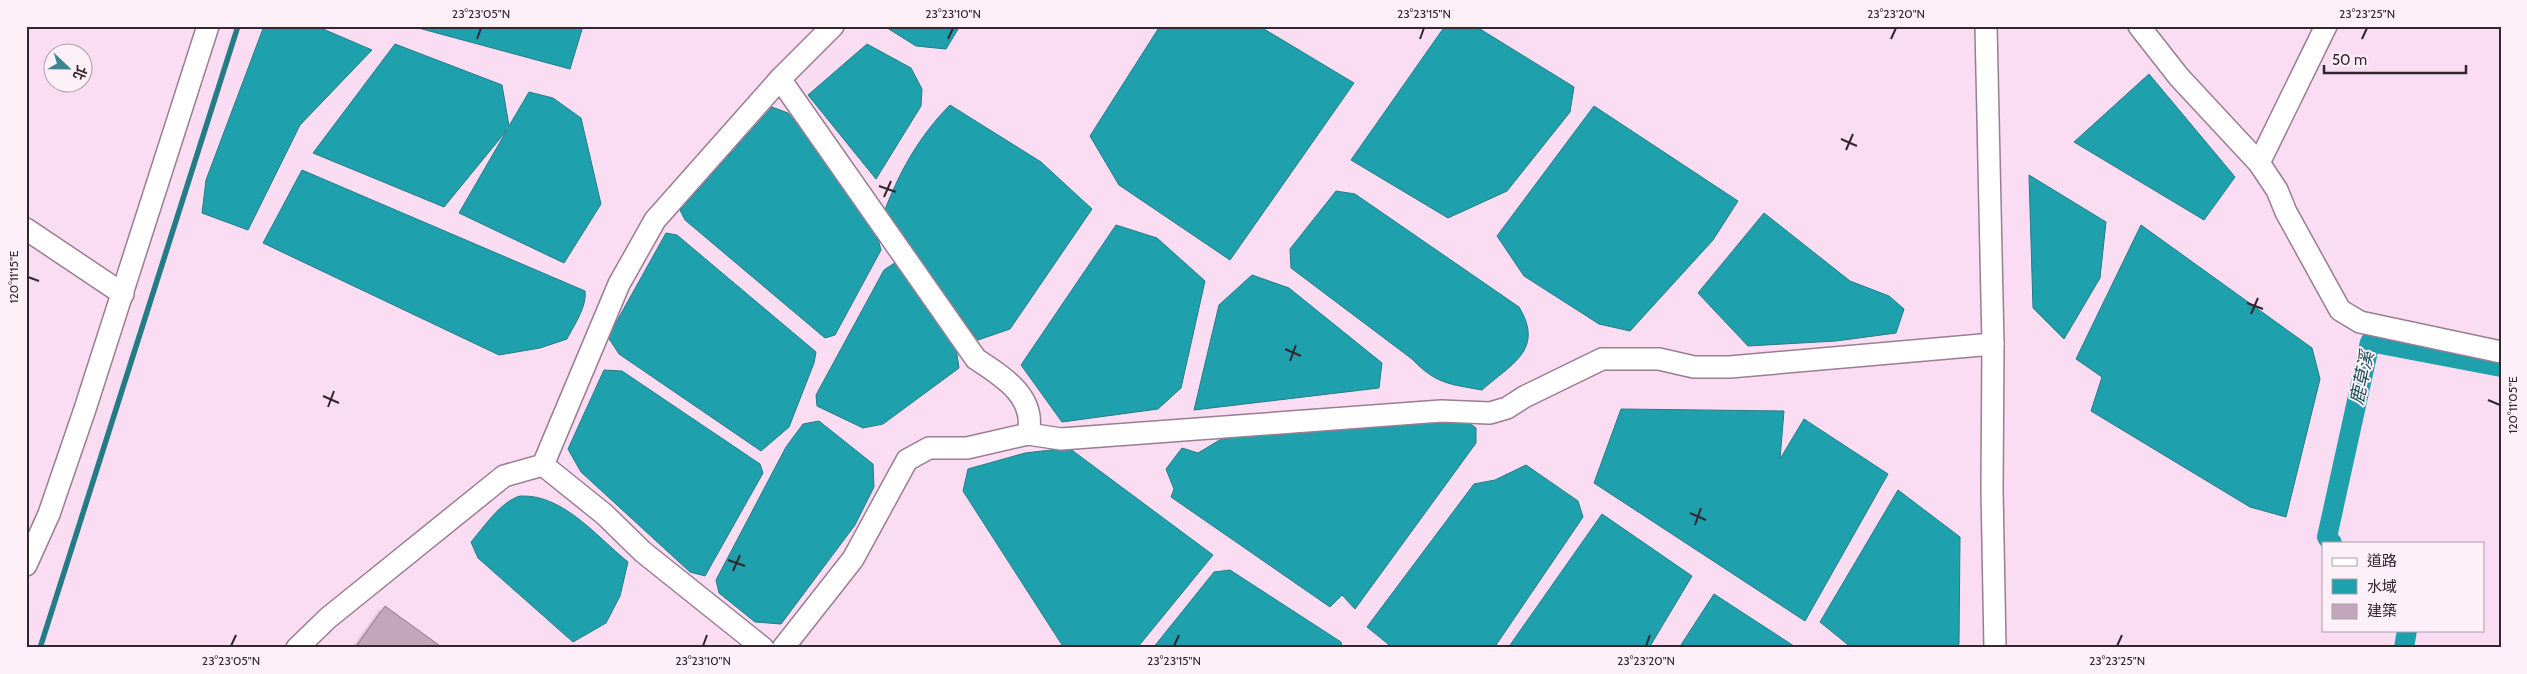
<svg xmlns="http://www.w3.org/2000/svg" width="2527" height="674" font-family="Cabin,'Noto Sans TC',sans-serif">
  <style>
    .water { fill: #1ea1ad; stroke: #247c87 }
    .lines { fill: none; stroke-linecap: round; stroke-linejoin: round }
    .stream { stroke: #247c87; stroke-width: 5.5 }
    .canal { stroke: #1ea1ad; stroke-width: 20 }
    .building { fill: #c3a6bb; stroke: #92768b; filter: url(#shadow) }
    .minor-casing { stroke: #997d92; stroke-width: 24 }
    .minor { stroke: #fff; stroke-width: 21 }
    .ticks { fill: none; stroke: #32262f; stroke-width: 2 }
    .labels { text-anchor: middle; stroke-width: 4; stroke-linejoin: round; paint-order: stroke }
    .water-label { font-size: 18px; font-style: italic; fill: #1c4f54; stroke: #fdf0f9 }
    .neatline { fill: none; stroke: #32262f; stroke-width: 2 }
    .ticks-label { font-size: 12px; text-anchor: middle; fill: #32262f }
  </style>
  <defs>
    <filter id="shadow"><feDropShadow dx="-4.5" dy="4.5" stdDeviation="1" flood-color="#0004"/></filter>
  </defs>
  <rect width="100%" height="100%" fill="#fbddf3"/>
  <!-- water -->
  <g class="water">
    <polygon points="264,26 316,26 372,50 300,125 248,230 202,213 206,180"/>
    <polygon points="411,26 583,26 570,69"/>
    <polygon points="884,26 960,26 946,49 916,46"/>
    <polygon points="1160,26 1259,26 1354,83 1230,260 1119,185 1090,136"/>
    <polygon points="1445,26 1467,26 1480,29 1574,87 1570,112 1507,191 1448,218 1351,160"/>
    <polygon points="395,44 502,85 509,126 529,92 553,98 581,118 601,204 564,263 459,213 507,130 444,207 313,153"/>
    <polygon points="867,44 911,68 922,89 921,106 876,179 808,95"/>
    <polygon points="2149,74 2235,177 2204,220 2074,142"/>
    <path d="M950,105L1041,162L1092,209L1010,329L978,340L883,215C898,174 919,136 950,105Z"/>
    <polygon points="1594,106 1738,201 1713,240 1630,331 1599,324 1524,276 1497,236"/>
    <polygon points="772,107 788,113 871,214 881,250 835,335 825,338 685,220 680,210"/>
    <path d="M302,170L585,291C587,307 574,325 567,339L540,348L499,355L263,243Z"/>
    <polygon points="2029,175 2106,222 2100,278 2064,339 2033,308"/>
    <path d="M1336,191L1355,194L1519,307C1545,350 1511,364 1482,390C1449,384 1436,384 1412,359L1291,268L1290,249Z"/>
    <polygon points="1764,213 1850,281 1889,296 1904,309 1896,333 1836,341 1748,346 1698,293"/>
    <polygon points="1116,225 1157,238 1205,281 1181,388 1158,409 1062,422 1021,365"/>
    <polygon points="2141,225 2312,348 2320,379 2286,517 2250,507 2091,411 2102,377 2076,359"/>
    <polygon points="666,233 677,235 816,352 814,363 789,427 761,451 619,354 608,337"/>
    <polygon points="896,262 956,348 959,368 883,424 863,428 817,406 816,395 884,270"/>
    <polygon points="1252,275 1289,288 1382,363 1379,388 1194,410 1219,305"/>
    <polygon points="604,370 622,371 760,464 763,473 705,576 690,572 581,472 568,449"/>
    <polygon points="1621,409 1784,411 1780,459 1804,419 1888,474 1805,621 1594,483"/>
    <polygon points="1465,420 1476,428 1476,443 1355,609 1342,595 1330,607 1171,497 1174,489 1166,469 1182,448 1198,453 1223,438"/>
    <polygon points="819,421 873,464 874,487 855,525 781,624 755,622 719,593 716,580 786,447 803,424"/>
    <polygon points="1069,448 1213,555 1137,648 1064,648 963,491 968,469 1025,453"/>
    <polygon points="1526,465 1578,501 1583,517 1494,648 1393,648 1367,627 1474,484 1495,480"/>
    <polygon points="1898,490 1960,537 1959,644 1956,648 1852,648 1820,622"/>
    <path d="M520,496C563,494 596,536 628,562L620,596L606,623L573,642L478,558L471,542C484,527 500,502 520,496Z"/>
    <polygon points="1602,514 1692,576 1649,648 1508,648"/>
    <polygon points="1230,570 1341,642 1342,648 1153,648 1214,572"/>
    <polygon points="1714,594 1797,648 1679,648"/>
  </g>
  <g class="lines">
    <!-- stream -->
    <polyline class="stream" points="40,648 238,26"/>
    <!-- canal -->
    <g class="canal">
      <polyline points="2332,543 2327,537 2370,342 2501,367"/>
      <polyline points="2404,648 2407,630"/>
    </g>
  </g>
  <!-- building -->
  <polygon class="building" points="385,606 443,648 355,648"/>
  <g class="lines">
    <!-- minor casing -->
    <g class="minor-casing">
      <g id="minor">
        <polyline points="1986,26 1993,344 1992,489 1995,648"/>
        <polyline points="2139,26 2179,77 2259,163 2277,190 2286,212 2340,310 2360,322 2501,352"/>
        <path d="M780,79L976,359C1002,376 1037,397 1028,434L967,448H929L907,460L853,559L783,648"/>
        <polyline points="2259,163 2326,26"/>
        <polyline points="26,229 123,294"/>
        <polyline points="1028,434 1061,439 1441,411 1490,413 1507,408 1524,397 1602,359 1659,359 1694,367 1730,367 1993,344"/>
        <polyline points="543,465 604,514 643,552 763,648"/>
        <polyline points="26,565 49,514 85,409 208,26"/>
        <polyline points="297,648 328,618 504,476 543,465 619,284 655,220 780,79 833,26"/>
      </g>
    </g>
    <!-- minor -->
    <use href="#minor" class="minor"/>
  </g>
  <!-- ticks -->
  <path class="ticks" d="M477,39L481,28M948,39L953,28M1420,39L1424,28M1891,39L1896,28M2362,39L2367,28M1841,139L1857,146M1846,150L1853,134M879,186L896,192M884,197L891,181M28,277L39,281M2247,303L2263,309M2251,314L2258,298M1285,349L1301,356M1290,361L1296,345M323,396L339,403M2488,400L2500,405M328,407L334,391M1690,513L1706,520M1695,525L1701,508M728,560L745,566M733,571L740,555M231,646L236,635M703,646L707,635M1174,646L1179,635M1646,646L1650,635M2117,646L2122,635"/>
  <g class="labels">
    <!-- water labels -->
    <g class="water-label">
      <text transform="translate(2362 378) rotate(-78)" y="6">鹿草溪</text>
    </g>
  </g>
  <!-- border -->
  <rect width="2527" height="674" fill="none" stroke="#fdf0f9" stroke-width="55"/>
  <!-- legend -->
  <rect x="2322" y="542" width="162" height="90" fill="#fdf0f9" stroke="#ac9fa8"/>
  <rect x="2332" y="558" width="25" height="8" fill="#ffffff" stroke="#ac9fa8"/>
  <text x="2367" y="566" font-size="15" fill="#32262f">道路</text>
  <rect x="2332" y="579" width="25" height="15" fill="#1ea1ad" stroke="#ac9fa8"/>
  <text x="2367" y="592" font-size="15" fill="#32262f">水域</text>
  <rect x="2332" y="604" width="25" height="15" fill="#c3a6bb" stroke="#ac9fa8"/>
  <text x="2367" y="616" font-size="15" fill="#32262f">建築</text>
  <!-- north arrow -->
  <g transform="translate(68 68) rotate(112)"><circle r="24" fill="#fdf0f9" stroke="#ac9fa8"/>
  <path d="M0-4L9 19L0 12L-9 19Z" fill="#3e858d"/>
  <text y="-8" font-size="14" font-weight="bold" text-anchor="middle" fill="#32262f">北</text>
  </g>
  <!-- scale -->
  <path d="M2324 65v8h142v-8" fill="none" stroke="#32262f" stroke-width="2.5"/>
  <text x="2332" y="65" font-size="15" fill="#32262f" stroke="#fdf0f9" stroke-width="4" paint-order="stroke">50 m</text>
  <rect x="28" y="28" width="2472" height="618" class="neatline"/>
  <g class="ticks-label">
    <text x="481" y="18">23°23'05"N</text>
    <text x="953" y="18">23°23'10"N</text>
    <text x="1424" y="18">23°23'15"N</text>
    <text x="1896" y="18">23°23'20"N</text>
    <text x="2367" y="18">23°23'25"N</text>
    <text transform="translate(14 277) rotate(-90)" y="4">120°11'15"E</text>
    <text transform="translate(2513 405) rotate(-90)" y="4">120°11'05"E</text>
    <text x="231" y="665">23°23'05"N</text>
    <text x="703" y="665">23°23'10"N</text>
    <text x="1174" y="665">23°23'15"N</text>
    <text x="1646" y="665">23°23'20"N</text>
    <text x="2117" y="665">23°23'25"N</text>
  </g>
</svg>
